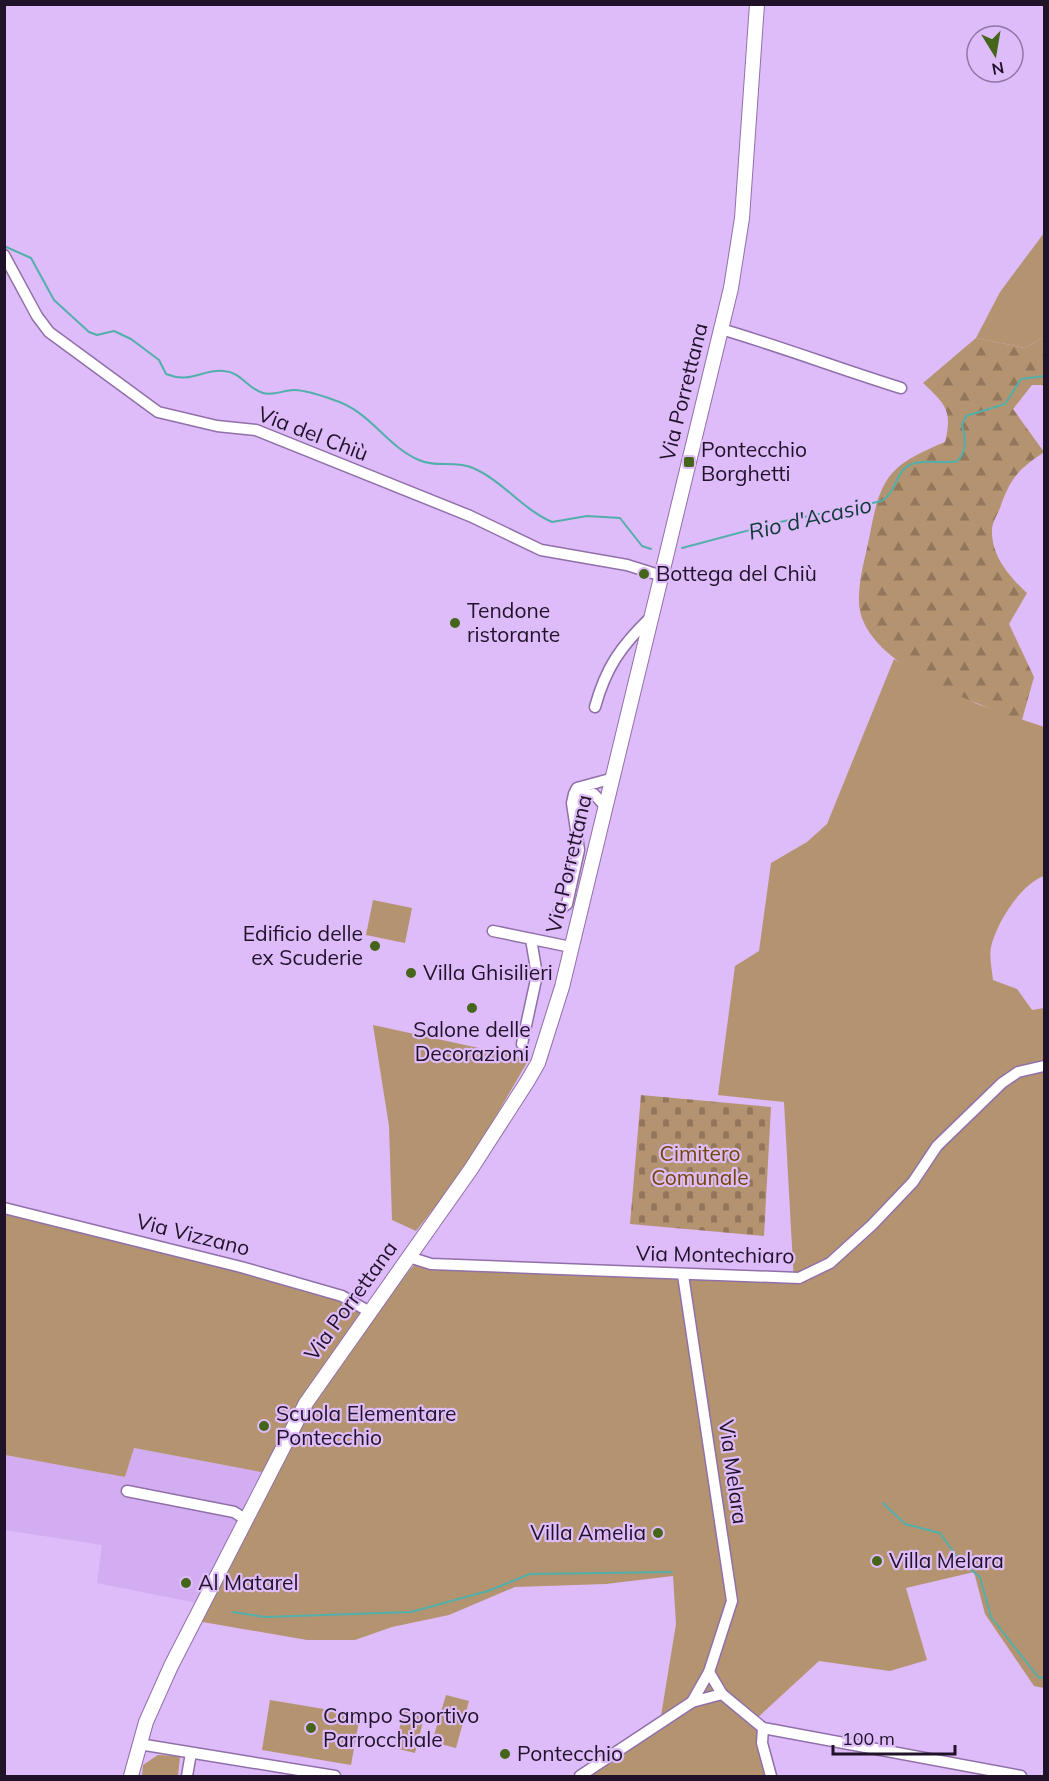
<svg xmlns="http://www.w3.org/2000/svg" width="1049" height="1781" font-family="Mulish,sans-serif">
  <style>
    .built { fill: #d3adf1 }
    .green { fill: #b49470 }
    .forest { fill: url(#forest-firs) }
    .cemetery { fill: url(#cemetery-stones) }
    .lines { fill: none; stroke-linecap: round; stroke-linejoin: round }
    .stream { stroke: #52afaa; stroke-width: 2 }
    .minor-casing { stroke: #9170a9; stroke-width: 13 }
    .major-casing { stroke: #9170a9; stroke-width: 16 }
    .minor { stroke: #fff; stroke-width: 10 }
    .major { stroke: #fff; stroke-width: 14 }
    .poi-dot { fill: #44651a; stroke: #debbf9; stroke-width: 2 }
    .labels { text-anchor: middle; stroke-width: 4.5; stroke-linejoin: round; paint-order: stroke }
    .street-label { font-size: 21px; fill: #1f1229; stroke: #debbf9 }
    .poi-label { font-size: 21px; fill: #1f1229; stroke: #debbf9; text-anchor: start }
    .park-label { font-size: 21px; fill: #734701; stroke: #debbf9 }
    .water-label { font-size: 22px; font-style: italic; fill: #0e3a38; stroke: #debbf9 }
  </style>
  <defs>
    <pattern id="forest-firs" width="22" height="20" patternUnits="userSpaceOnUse" patternTransform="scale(1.5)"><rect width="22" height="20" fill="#b49470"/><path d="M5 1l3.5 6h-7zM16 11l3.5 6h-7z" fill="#92775c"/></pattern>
    <pattern id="cemetery-stones" width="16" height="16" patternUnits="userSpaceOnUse" patternTransform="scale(1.5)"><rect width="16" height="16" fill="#b49470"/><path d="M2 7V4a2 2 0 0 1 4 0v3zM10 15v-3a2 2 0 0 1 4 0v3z" fill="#92775c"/></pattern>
  </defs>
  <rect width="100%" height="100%" fill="#debbf9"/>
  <!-- built -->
  <polygon class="built" points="133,1448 267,1473 197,1603 97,1583 102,1545 5,1530 4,1455 125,1477"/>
  <!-- green -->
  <g class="green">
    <polygon points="1044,233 1044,337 1025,348 976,338 1000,292"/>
    <path d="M894,659L977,704L1044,727V876C1020,885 997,922 991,947C989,956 992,970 993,980L1017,989L1032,1010L1044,1008V1688L1034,1686L985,1614L974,1572L906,1588L927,1660L890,1671L819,1661L756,1719L770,1776H581L659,1728L676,1624L673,1576L606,1584L515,1587L449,1615L392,1627L355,1640H307L191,1620L266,1473L134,1448L125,1477L5,1455L4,1211L209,1262L333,1299L371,1316L415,1264L794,1283L784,1102L718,1095L735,966L759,951L771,863L807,842L827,824Z"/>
    <polygon points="373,900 412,908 405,943 366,935"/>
    <polygon points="373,1025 529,1059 467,1166 416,1231 392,1220 389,1126"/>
    <polygon points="446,1695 469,1701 456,1748 432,1742"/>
    <polygon points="270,1700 360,1715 351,1765 262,1750"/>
    <polygon points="405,1708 425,1714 415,1753 394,1748"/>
    <polygon points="158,1755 180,1756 178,1776 142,1776 143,1765"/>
  </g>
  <!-- forest -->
  <path class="forest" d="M1044,337V385H1032L1013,409L1044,452C1019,469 1010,478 1000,508C997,515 992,523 992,530C991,556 1010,577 1027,593L1009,624L1034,677L1022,720C975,704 860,662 859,602C858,580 866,555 870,534C881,475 890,465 945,442C953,410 945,404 923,383L976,338L1025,348Z"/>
  <!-- cemetery -->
  <polygon class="cemetery" points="641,1095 771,1107 764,1236 630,1224"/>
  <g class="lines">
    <!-- stream -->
    <g class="stream">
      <path d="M4,246L31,258L54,300L89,332L97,335L114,331L131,339L159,360L166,374C191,384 202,369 224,371C241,372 248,389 263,393C274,396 284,390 294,390C306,390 323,396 334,400C370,411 386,446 419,460C435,468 456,460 473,468C503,481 522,509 552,522L587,516L620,518L642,546L651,549"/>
      <path d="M682,548L780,522L882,501C897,489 893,482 903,470C915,456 942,465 958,461C967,449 966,439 962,425L966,416L1005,404L1021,379L1044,376"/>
      <polyline points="883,1503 905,1524 940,1533 960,1561 980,1577 991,1617 1039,1678 1044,1677"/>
      <polyline points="233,1612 265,1617 411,1612 488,1591 530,1574 672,1572"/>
    </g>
    <!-- minor casing -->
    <g class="minor-casing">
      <g id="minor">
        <polyline points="4,255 37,316 49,332 158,412 217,426 256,430 470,516 541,550 627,565 662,576"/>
        <path d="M721,329C782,347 840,369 901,388"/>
        <path d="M595,707C606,667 621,646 651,617"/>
        <polyline points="576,809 582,796 594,794 604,805"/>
        <polyline points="559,910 567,904 579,850 572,803 574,794 577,788 610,779"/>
        <polyline points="493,931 571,947"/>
        <polyline points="522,1044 537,975 531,939"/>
        <polyline points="4,1208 241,1267 342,1296 368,1311"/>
        <polyline points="409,1257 431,1264 799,1278 830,1263 872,1225 913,1182 937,1146 1002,1083 1018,1072 1044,1066"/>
        <polyline points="683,1275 732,1601 709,1672"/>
        <polyline points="127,1491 234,1512 245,1519"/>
        <polyline points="692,1702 709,1672 722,1694 763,1728 1021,1776"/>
        <polyline points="763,1728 762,1743 771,1776"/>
        <polyline points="139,1744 335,1776"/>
        <polyline points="187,1776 191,1753"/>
        <polyline points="580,1776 692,1702 722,1694"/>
      </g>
    </g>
    <!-- major casing -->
    <g class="major-casing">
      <polyline id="major" points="131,1776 146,1722 171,1666 306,1403 471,1169 527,1082 538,1063 562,987 731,288 742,218 757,4"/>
    </g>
    <!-- minor -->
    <use href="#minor" class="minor"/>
    <!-- major -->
    <use href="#major" class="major"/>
  </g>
  <!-- markers -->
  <g class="poi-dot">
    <rect x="683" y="456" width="12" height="12" rx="3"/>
    <circle cx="644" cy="574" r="6"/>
    <circle cx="455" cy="623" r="6"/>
    <circle cx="375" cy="946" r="6"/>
    <circle cx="411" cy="973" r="6"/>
    <circle cx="472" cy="1008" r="6"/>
    <circle cx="264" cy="1426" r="6"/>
    <circle cx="658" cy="1533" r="6"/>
    <circle cx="877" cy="1561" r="6"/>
    <circle cx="186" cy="1583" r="6"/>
    <circle cx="311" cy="1728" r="6"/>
    <circle cx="505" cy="1754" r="6"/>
  </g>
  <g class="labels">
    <!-- street labels -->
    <g class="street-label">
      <text transform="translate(684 392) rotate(-76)" y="7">Via Porrettana</text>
      <text transform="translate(313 434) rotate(21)" y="7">Via del Chiù</text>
      <text transform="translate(569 864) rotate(-77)" y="7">Via Porrettana</text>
      <text transform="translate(193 1235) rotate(14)" y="7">Via Vizzano</text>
      <text transform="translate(715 1255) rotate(1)" y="7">Via Montechiaro</text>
      <text transform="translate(351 1301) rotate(-54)" y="7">Via Porrettana</text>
      <text transform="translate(733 1472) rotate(82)" y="7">Via Melara</text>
    </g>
    <!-- poi labels -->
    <g class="poi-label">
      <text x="701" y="457">Pontecchio<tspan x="701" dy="24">Borghetti</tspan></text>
      <text x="656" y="581">Bottega del Chiù</text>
      <text x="467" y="618">Tendone<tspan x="467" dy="24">ristorante</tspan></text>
      <text x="363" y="941" text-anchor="end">Edificio delle<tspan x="363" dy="24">ex Scuderie</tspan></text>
      <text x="423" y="980">Villa Ghisilieri</text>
      <text x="472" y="1037" text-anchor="middle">Salone delle<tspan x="472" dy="24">Decorazioni</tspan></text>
      <text x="276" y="1421">Scuola Elementare<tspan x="276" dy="24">Pontecchio</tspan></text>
      <text x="646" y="1540" text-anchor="end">Villa Amelia</text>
      <text x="889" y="1568">Villa Melara</text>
      <text x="198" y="1590">Al Matarel</text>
      <text x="323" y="1723">Campo Sportivo<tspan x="323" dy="24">Parrocchiale</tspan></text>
      <text x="517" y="1761">Pontecchio</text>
    </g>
    <!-- park labels -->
    <g class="park-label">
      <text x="700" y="1161">Cimitero<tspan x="700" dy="24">Comunale</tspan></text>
    </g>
    <!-- water labels -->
    <g class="water-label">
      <text transform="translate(810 518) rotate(-13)" y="8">Rio d'Acasio</text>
    </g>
  </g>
  <!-- border -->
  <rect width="1049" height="1781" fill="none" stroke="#1f1229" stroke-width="12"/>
  <!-- north arrow -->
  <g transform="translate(995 54) rotate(169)"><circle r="28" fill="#debbf9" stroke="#9277a6" stroke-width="1.5"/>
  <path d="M0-4.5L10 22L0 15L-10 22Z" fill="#44651a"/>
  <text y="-9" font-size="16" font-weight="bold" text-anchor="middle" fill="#1f1229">N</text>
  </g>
  <!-- scale -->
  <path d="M833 1745v9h122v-9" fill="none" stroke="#1f1229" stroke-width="3"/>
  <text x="842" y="1745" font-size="18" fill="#1f1229" stroke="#debbf9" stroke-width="4.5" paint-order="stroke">100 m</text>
</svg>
